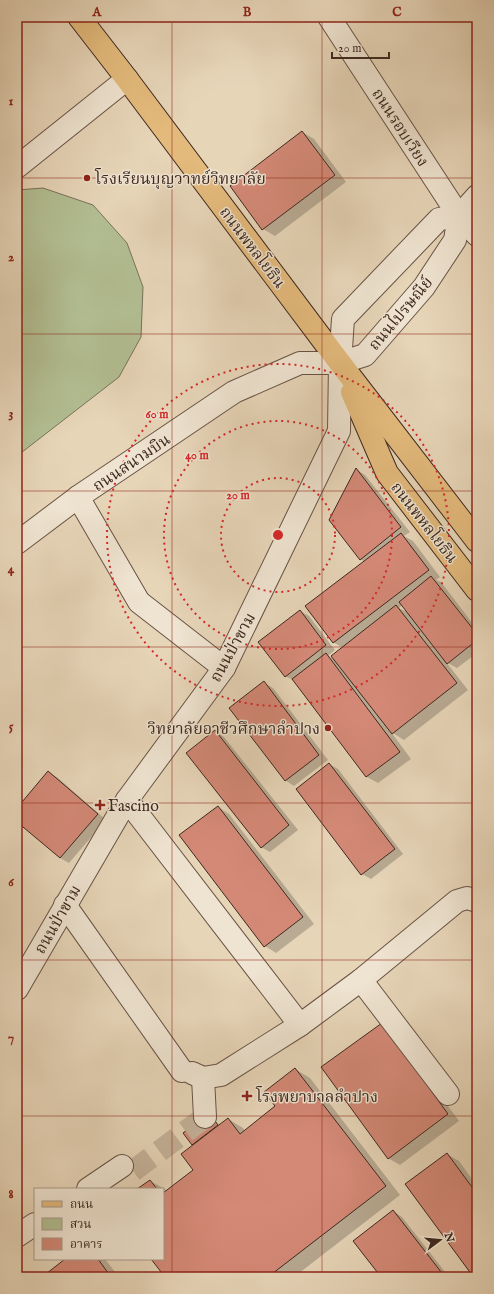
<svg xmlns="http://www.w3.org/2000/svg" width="494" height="1294" font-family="'IM FELL English','Noto Serif Thai',serif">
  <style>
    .green { fill: #b2be92; stroke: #787359 }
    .shadow { fill: #0003; fill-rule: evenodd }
    .building { fill: #d48977; stroke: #3d2820 }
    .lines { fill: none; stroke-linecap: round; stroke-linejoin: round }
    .minor-tunnel { stroke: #c5b29a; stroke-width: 22; stroke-dasharray: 22 11; stroke-linecap: butt }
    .minor-casing { stroke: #685346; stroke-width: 24 }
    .major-casing { stroke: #3d2820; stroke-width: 24 }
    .minor { stroke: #efe4d1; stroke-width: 22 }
    .major { stroke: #e4ba7c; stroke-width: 22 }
    .grid { fill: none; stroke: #8f2418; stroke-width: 1; stroke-opacity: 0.55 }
    .ring { fill: none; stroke: #d62828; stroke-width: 2; stroke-dasharray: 2 4 }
    .poi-dot { fill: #8f2418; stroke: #efe4d1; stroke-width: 1.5 }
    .labels { text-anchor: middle; stroke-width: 3; stroke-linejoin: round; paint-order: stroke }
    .street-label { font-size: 16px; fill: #3d2820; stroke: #efe4d1 }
    .poi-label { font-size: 16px; fill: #3d2820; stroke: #efe4d1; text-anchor: start }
    .centre { fill: #d62828; stroke: #efe4d1; stroke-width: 2 }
    .ring-label { font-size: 12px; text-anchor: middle; font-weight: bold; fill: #d62828; stroke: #efe4d1; stroke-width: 3; stroke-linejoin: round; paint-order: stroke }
    .neatline { fill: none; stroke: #8f2418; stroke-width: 1.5 }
    .grid-label { font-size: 13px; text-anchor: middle; font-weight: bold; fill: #8f2418 }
  </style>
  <rect width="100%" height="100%" fill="#e7d5b8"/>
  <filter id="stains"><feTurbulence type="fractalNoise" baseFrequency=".005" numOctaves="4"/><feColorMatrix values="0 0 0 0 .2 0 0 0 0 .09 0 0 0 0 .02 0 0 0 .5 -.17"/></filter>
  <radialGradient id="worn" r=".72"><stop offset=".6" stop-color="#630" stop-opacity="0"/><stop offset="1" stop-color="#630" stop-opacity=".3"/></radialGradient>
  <!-- green -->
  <polygon class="green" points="43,188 93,205 127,243 143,287 141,337 119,377 17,456 17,190"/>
  <!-- shadow -->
  <g class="shadow">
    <polygon points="302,132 314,139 346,182 275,236 263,229"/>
    <path d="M356,469L365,475L410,532L404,536L413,541L440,577L436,580L441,582L477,629V653L457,668L446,662L468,690L404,740L391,732L411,759L378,783L367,777L295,681L285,676L300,611L309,616L335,650L328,656L336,660L343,648L333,642L365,562L360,559ZM403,605L409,613L399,608Z"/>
    <polygon points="264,683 273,688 328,760 294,786 285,780"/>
    <polygon points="215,731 224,737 298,830 270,852 261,847"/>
    <polygon points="329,764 338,769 403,854 371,879 362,874"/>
    <polygon points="48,772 58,778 106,820 69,863 60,858 17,820 17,809"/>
    <polygon points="218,807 229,814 314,924 276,953 265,946"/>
    <polygon points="393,1031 459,1121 400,1165 388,1158"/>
    <polygon points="295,1069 310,1078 400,1195 294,1277 166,1277 152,1259 163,1259 163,1189 139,1189 150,1181 165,1189 166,1192 195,1170 194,1146 184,1133 212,1116 219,1126 228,1119 243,1128 245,1131 276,1107"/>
    <polygon points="447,1154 459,1161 477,1186 477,1277 475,1277 476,1276 473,1274"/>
    <polygon points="393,1211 402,1217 449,1277 382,1277"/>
    <polygon points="67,1259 105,1259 119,1277 43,1277"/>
  </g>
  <!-- building -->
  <g class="building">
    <polygon points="302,131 335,175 262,230 230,186"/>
    <polygon points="356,468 401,527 360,560 329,520"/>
    <polygon points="401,533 429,570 333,643 305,606"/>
    <polygon points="431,576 477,634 477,640 447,664 399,602"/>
    <polygon points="396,605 457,683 392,734 331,656"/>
    <polygon points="300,610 326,645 285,677 258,642"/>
    <polygon points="326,653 400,752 366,777 292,679"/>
    <polygon points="264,681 319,755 285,781 229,708"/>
    <polygon points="215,730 289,825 261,848 186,753"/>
    <polygon points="329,763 395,849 361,875 296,789"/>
    <polygon points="48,771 98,814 60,858 17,822 17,808"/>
    <polygon points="218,806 303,917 264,947 179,835"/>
    <polygon points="17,953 26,961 17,973"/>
    <polygon points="382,1023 448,1114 388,1159 321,1067"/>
    <polygon points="295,1068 386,1186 268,1277 165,1277 151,1259 163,1259 163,1193 193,1170 181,1154 228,1118 240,1134 275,1106 264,1092"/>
    <polygon points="209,1113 218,1125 192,1145 183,1133"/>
    <polygon points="447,1153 477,1194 477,1272 472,1275 405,1184"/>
    <polygon points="150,1180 157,1189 137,1189"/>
    <polygon points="393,1210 445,1277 381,1277 353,1241"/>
    <polygon points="65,1259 98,1259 111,1277 42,1277"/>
  </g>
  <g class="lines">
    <!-- minor-tunnel -->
    <polyline class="minor-tunnel" points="133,1171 205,1117"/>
    <!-- minor casing -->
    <g class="minor-casing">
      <g id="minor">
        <polyline points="329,17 459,216 477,235"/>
        <polyline points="17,167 127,79"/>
        <polyline points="78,497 139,602 224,668"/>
        <polyline points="17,543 78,497 234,392 300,363 340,363 365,355 424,287 455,240 459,216 477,196"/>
        <polyline points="127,800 300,1025"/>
        <polyline points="65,905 182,1071"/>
        <polyline points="361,980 448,1094"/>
        <polyline points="17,989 127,800 224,668 339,431 340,363 343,319 439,219 459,216"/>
        <polyline points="192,1073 203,1078 221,1075 300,1025 361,980 457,901 467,898 477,901"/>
        <polyline points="203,1078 205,1117"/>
        <polyline points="88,1189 122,1166"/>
        <polyline points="17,1236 35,1224"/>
      </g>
    </g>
    <!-- major casing -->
    <g class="major-casing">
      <g id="major">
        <polyline points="79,17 127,79 340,363 477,541"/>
        <polyline points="352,392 387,473 477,590"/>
      </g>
    </g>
    <!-- minor -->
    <use href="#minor" class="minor"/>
    <!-- major -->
    <use href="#major" class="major"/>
  </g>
  <!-- grid -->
  <path class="grid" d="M172,17V1277M322,17V1277M17,178H477M17,334H477M17,491H477M17,647H477M17,803H477M17,960H477M17,1116H477"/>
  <!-- distance rings -->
  <g class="ring">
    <circle cx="278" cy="535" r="57"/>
    <circle cx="278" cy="535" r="114"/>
    <circle cx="278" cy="535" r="171"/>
  </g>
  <!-- markers -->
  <g class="poi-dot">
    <circle cx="87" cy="178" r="4"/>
    <circle cx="328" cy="728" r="4"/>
    <path d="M98 799h4v4h4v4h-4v4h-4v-4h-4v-4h4z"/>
    <path d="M245 1090h4v4h4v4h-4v4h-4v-4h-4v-4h4z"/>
  </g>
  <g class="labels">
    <!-- street labels -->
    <g class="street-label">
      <text transform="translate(401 127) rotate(57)" y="6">ถนนรอบเวียง</text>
      <text transform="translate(253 247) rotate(53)" y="6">ถนนพหลโยธิน</text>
      <text transform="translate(400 313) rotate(-50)" y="6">ถนนไปรษณีย์</text>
      <text transform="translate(131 462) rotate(-34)" y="6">ถนนสนามบิน</text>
      <text transform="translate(425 522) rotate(52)" y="6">ถนนพหลโยธิน</text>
      <text transform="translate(232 647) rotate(-61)" y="6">ถนนป่าขาม</text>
      <text transform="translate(57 919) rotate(-60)" y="6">ถนนป่าขาม</text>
    </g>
    <!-- poi labels -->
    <g class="poi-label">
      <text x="95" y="184">โรงเรียนบุญวาทย์วิทยาลัย</text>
      <text x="320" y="734" text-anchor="end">วิทยาลัยอาชีวศึกษาลำปาง</text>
      <text x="108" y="811">Fascino</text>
      <text x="256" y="1102">โรงพยาบาลลำปาง</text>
    </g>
  </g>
  <circle cx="278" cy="535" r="6" class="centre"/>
  <g class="ring-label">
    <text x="157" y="418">60 m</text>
    <text x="197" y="459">40 m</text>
    <text x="238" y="499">20 m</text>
  </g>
  <!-- margin -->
  <rect width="494" height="1294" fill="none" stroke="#e7d5b8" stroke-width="44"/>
  <!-- legend -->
  <rect x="34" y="1188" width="130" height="72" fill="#efe4d1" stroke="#a8998a"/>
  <rect x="42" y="1201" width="20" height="6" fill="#e4ba7c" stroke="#a8998a"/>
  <text x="70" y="1208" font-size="12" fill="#3d2820">ถนน</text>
  <rect x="42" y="1218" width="20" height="12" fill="#b2be92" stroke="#a8998a"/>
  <text x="70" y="1228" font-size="12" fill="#3d2820">สวน</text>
  <rect x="42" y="1238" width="20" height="12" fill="#d48977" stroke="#a8998a"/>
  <text x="70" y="1248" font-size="12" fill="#3d2820">อาคาร</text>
  <!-- north arrow -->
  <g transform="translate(440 1240) rotate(74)" stroke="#efe4d1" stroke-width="3" paint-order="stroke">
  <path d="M0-3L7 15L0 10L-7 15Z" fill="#3d2820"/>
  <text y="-6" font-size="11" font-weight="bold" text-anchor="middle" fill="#3d2820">N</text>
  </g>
  <!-- scale -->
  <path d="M332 52v6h57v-6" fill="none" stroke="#3d2820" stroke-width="2"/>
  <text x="338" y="52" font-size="12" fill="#3d2820" stroke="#efe4d1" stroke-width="3" paint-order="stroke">20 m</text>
  <rect x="22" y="22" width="450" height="1250" class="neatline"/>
  <g class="grid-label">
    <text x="97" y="16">A</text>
    <text x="247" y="16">B</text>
    <text x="397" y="16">C</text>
    <text x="11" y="105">1</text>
    <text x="11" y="261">2</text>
    <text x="11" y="417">3</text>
    <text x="11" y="573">4</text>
    <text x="11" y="730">5</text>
    <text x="11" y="886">6</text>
    <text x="11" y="1042">7</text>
    <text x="11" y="1198">8</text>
  </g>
  <rect width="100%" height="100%" filter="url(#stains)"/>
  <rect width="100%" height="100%" fill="url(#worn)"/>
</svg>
